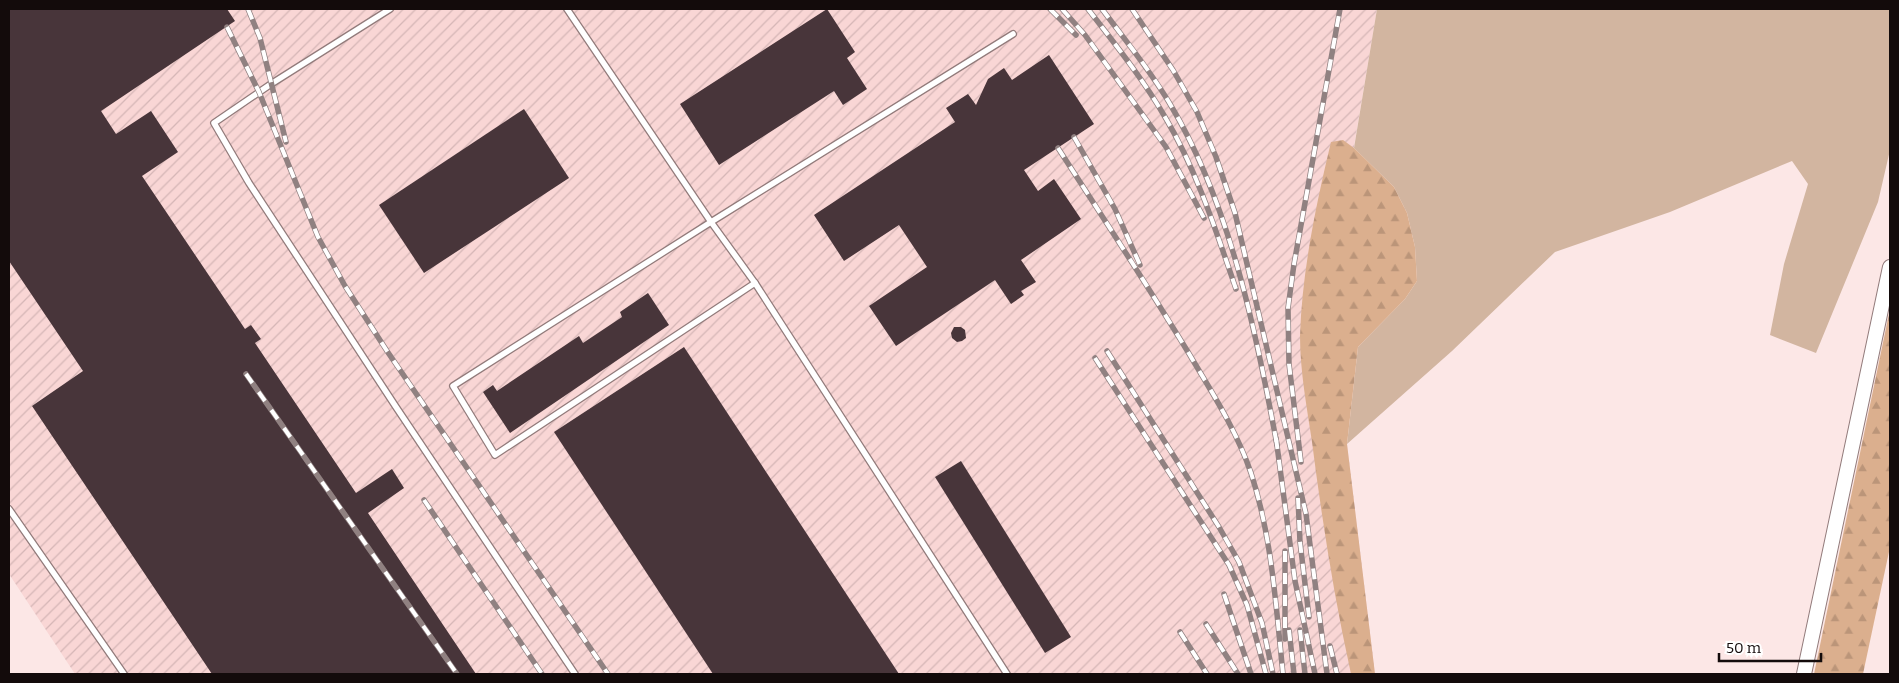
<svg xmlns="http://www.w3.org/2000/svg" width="1899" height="683" font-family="Bitter,serif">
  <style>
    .industrial { fill: url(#industrial-furrows) }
    .grass { fill: #d2b5a0 }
    .forest { fill: url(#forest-firs) }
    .building { fill: #48353a }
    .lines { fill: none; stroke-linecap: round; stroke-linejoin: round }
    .service-casing { stroke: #927b7b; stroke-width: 8 }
    .tertiary-casing { stroke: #927b7b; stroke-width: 16 }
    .service { stroke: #fff; stroke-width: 5.5 }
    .tertiary { stroke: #fff; stroke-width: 14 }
    .rail-casing { stroke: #908181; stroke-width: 5.5 }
    .rail { stroke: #fff; stroke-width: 4; stroke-dasharray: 11; stroke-linecap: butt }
  </style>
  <defs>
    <pattern id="industrial-furrows" width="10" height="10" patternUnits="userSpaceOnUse" patternTransform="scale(1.25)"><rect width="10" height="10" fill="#f9d6d5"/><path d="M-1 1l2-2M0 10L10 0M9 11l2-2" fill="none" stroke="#d5b6b6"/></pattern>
    <pattern id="forest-firs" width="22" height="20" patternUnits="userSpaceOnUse" patternTransform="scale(1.25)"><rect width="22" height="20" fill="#dbaf8e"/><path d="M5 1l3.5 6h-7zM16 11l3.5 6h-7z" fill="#bb9579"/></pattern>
  </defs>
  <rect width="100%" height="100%" fill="#fce7e6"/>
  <!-- industrial -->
  <polygon class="industrial" points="9,9 1377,9 1329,296 1375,674 75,674 9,574"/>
  <!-- grass -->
  <polygon class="grass" points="1377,9 1890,9 1890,150 1878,202 1816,353 1770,335 1784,264 1808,184 1792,161 1670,212 1555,252 1452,351 1347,444 1358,347 1405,299 1417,281 1415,247 1407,213 1394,187 1354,148"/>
  <!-- forest -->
  <g class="forest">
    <path d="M1343,140L1354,148L1394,187L1407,213L1415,247L1417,281L1405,299L1358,347L1347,444L1375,674H1351C1334,597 1322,520 1312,442C1307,408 1300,371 1300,336C1302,271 1316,205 1331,142Z"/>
    <polygon points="1890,309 1890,547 1863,674 1814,674"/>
  </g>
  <!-- building -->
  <g class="building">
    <polygon points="9,9 227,9 235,21 101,111 116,134 151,111 178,152 142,176 245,329 251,325 261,339 255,343 356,493 392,469 404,488 368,513 476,674 212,674 32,406 83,371 9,261"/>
    <polygon points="827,9 855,52 847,58 867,89 843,105 834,91 719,165 680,104"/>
    <polygon points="1049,55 1094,124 1024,170 1038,191 1054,179 1081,219 1021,260 1036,282 1021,291 1024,295 1011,304 995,280 896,346 869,306 927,267 899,225 844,261 814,215 955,122 946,108 968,94 976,105 988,79 1004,68 1012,80"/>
    <polygon points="524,109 569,178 424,273 379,205"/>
    <polygon points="648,293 669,325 510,433 483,392 493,385 497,391 579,336 583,343 622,317 620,312"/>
    <polygon points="954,327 961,327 965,330 966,338 962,341 957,342 952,338 951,333"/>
    <polygon points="684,347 899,674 713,674 554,432"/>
    <polygon points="961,461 1071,637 1045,653 935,477"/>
  </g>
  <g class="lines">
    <!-- service casing -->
    <g class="service-casing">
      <g id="service">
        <polyline points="390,9 271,84 214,123 249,183 396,407 575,674"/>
        <polyline points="567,9 711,222 755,283 1007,674"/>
        <polyline points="755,283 495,455 453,386 711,222 1013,34"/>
        <polyline points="9,509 124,674"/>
      </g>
    </g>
    <!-- tertiary casing -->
    <g class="tertiary-casing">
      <polyline id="tertiary" points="1804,674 1890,267"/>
    </g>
    <!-- service -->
    <use href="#service" class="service"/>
    <!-- tertiary -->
    <use href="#tertiary" class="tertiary"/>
    <!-- rail casing -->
    <g class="rail-casing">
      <g id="rail">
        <polyline points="248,9 260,38 286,142"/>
        <polyline points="1050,9 1076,35"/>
        <polyline points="1062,9 1085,35 1166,147 1204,218"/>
        <path d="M1088,9C1115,44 1143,79 1165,117C1197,171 1216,231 1236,289"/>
        <path d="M1102,9C1125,40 1150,70 1170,104C1230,204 1256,331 1277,445"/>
        <polyline points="1132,9 1173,70 1197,112 1216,157 1235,213 1306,514 1327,674"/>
        <polyline points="227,27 259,92 318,237 345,286 387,351 608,674"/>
        <polyline points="1074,137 1115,209 1140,265"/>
        <path d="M1058,148C1102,216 1146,283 1188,352C1211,391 1236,429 1251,473C1272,537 1276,607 1283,674"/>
        <polyline points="1107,351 1219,527 1239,562 1262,623 1273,674"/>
        <polyline points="1095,358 1229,565 1247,605 1266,674"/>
        <polyline points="246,374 457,674"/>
        <polyline points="1276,438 1295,581 1315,674"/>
        <polyline points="1301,462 1289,364 1288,308 1294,264 1340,9"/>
        <polyline points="1298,498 1300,542 1309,617"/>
        <polyline points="424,500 542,674"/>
        <polyline points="1285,551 1285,639"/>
        <polyline points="1224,594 1251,674"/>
        <polyline points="1206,624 1238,674"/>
        <polyline points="1289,630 1294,674"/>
        <polyline points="1300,630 1305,674"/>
        <polyline points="1180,632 1207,674"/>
        <polyline points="1330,646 1337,674"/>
      </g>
    </g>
    <!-- rail -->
    <use href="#rail" class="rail"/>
  </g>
  <!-- border -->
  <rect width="1899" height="683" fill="none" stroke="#130b0b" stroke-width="20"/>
  <!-- scale -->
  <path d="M1719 653v8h102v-8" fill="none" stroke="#130b0b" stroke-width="2.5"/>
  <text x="1726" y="653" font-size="15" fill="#130b0b" stroke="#ffffff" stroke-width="4" paint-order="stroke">50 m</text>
</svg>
